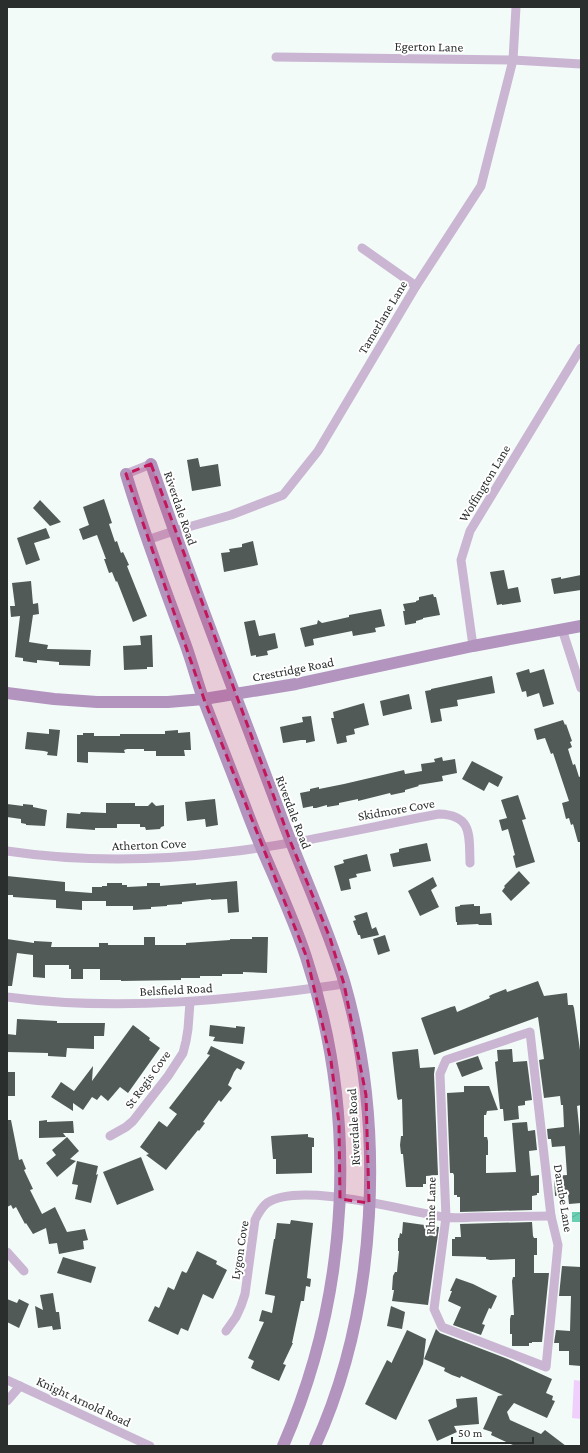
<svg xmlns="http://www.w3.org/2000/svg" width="588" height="1453" font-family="'Crimson Pro',serif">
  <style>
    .grass { fill: #f0cffd }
    .water { fill: url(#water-waves) }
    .building { fill: #525a57 }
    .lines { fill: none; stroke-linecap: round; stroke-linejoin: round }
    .street { stroke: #cab5d2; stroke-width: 9 }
    .secondary { stroke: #b294be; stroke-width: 12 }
    .marked { fill: #c2185b; fill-opacity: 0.2; stroke: #c2185b; stroke-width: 3; stroke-dasharray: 8 5; stroke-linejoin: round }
    .labels { text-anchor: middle; stroke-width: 4; stroke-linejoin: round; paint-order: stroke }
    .street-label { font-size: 13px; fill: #2a2e2d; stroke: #fff }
  </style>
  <defs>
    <pattern id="water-waves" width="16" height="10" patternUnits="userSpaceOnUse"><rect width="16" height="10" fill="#69ceb2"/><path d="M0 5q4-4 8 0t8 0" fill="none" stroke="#5bb199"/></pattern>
  </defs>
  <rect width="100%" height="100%" fill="#f2fbf8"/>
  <!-- grass -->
  <polygon class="grass" points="574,1380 581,1381 581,1419 572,1418"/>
  <!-- water -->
  <rect class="water" x="572" y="1212" width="9" height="10"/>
  <!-- building -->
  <g class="building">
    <polygon points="198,458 200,467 218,464 221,486 192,491 187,460"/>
    <polygon points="104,499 112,523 109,524 115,542 117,541 121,553 123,552 129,565 127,566 147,616 133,622 117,581 116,582 112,572 109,573 104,559 106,559 97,535 83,540 79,529 89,525 83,507"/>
    <polygon points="40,500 61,522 50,526 33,508"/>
    <polygon points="46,528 50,538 34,543 40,560 26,565 17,538"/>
    <polygon points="253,541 258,565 224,572 221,553 230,552 229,549 242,547 242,544"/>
    <polygon points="504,570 508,589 518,587 521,602 502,605 502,604 497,605 490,572"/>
    <polygon points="581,575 581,590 554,594 551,579 561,577 561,579"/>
    <polygon points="31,581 33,604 38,603 39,614 33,615 29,642 48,645 47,649 91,650 90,666 59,665 59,662 37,660 37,663 23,661 23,658 15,657 20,616 11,617 10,606 15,606 12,583"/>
    <polygon points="433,594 434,597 436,597 440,615 423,618 423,619 416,621 416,623 405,625 403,611 405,611 403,604 416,602 416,601 419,600 419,597"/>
    <polygon points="381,609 385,626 375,628 376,632 353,636 352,631 313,639 314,645 305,647 300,628 317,624 318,620 322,623 349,617 349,615"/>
    <polygon points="255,620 259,636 275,633 278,648 267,651 268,655 256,657 256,655 251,656 244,622"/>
    <polygon points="152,635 153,667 147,667 147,669 124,670 123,646 141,645 140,636"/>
    <polygon points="529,669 530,673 544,669 554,704 543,707 539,693 527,697 526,691 522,692 516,673"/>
    <polygon points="492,676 495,693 457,700 458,706 440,709 442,721 431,723 425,691 431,690 431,689"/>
    <polygon points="409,694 412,709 383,716 380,701"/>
    <polygon points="364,703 369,725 354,729 355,734 346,736 347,742 337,744 331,718 334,718 333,712"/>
    <polygon points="311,716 315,741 306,743 306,740 301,740 283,743 280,727 303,722 302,717"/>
    <polygon points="563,720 565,725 566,724 572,741 570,742 572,747 568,749 573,765 575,764 579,777 581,776 581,842 578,842 573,824 571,825 569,818 566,819 562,803 569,801 553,753 551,754 545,738 537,740 534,729"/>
    <polygon points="49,729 60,730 57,756 47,755 48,752 44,751 25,749 27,732 49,734"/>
    <polygon points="178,730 178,733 190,732 191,750 184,750 185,756 156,756 156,751 144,751 144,749 127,749 124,750 125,753 88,752 88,763 77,762 77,735 83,735 83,733 94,733 94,736 120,736 120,734 165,734 165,731"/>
    <polygon points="442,757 443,761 455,759 457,773 442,776 443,781 418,785 419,786 405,790 405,792 391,795 390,793 358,801 358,799 339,803 339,805 327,807 327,805 316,808 313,808 313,806 303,808 300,793 310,791 310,789 319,787 319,789 344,784 404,770 405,774 422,771 421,764 435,762 434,759"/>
    <polygon points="472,761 503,777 498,787 489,782 484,791 462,779"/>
    <polygon points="518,795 526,819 522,820 535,862 516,868 513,856 515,855 508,829 502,831 499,820 507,818 501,800"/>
    <polygon points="215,799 218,825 206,827 205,819 187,821 185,802"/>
    <polygon points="152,802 156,806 164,805 164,826 161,827 160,829 146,830 145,827 140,827 140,824 117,824 117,828 95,828 95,830 66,828 67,813 80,814 81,812 106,813 106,803 135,803 135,806 148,806"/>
    <polygon points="7,804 23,806 23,804 33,805 33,807 47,810 45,826 26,825 26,824 21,823 21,819 7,817"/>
    <polygon points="427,843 431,861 393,867 390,854 399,852 399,849 403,848"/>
    <polygon points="367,854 371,871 356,874 357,877 349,879 351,889 341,891 334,866 344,863 343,860"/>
    <polygon points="519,871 530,883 511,901 502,891 505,887 504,886"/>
    <polygon points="7,876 65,882 65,891 92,893 92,887 102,887 102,886 107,886 107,883 122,883 122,885 127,885 127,887 147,886 147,883 160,883 160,886 196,883 196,885 237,881 239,912 228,913 227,899 211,900 211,899 182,902 182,904 167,905 167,906 151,907 151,909 133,910 133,906 106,906 106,901 82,901 82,910 56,908 56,900 13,897 13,895 7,895"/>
    <polygon points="433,877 437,886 431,890 439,907 420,916 408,891"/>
    <polygon points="474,904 474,906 480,906 480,914 491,913 492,925 479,925 478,924 457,925 457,922 456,922 455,907 460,906 460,905"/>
    <polygon points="367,912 372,929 376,927 379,935 361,939 360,935 358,935 353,921 356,920 354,916"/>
    <polygon points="385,935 390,951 378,955 373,939"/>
    <polygon points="144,937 155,937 155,945 186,945 186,943 230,940 230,939 252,939 252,937 268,937 267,973 243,972 243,974 222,974 222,976 200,976 200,978 181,978 181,980 121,981 121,980 100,980 100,969 83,969 83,979 71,979 71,969 69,969 69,965 45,965 45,978 33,977 33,955 17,953 12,986 7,986 7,939 34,943 34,941 52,942 51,947 99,947 99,943 108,943 108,945 144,945"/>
    <polygon points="538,981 544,996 567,993 568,1005 573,1005 574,1008 581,1057 581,1105 577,1106 581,1146 581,1203 569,1204 568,1195 555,1196 554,1176 567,1175 565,1146 552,1147 551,1139 548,1139 547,1129 564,1127 563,1105 561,1105 560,1096 544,1098 539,1060 544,1059 538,1017 434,1055 421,1018 451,1007 455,1006 457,1012 490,998 489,996 493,994 506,989 507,992"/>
    <polygon points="17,1019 57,1021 57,1023 105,1023 104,1036 94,1036 94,1049 67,1048 66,1057 48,1056 48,1053 7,1052 7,1034 16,1035"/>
    <polygon points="133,1025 150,1038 149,1040 160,1048 128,1093 120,1087 108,1101 101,1095 97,1100 92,1097 83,1110 73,1103 73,1111 51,1097 61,1082 74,1091 93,1066 92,1081"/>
    <polygon points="210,1025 236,1028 236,1026 245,1027 243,1044 213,1041 215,1037 209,1036"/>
    <polygon points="211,1046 245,1062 241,1070 237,1068 234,1072 228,1085 232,1088 221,1102 219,1100 203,1122 205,1123 199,1131 198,1130 166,1170 146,1155 149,1154 140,1147 159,1121 167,1127 177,1114 169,1108 210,1055 207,1054"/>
    <polygon points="418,1049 420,1068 435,1067 434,1074 438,1175 426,1176 426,1184 423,1184 423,1187 406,1187 403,1154 401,1154 400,1145 401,1136 403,1136 402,1099 398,1100 397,1097 392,1052"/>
    <polygon points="512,1049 513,1062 527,1061 532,1100 525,1101 525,1105 518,1106 519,1119 504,1121 503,1109 500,1109 495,1062 498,1061 497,1050"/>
    <polygon points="478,1056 483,1069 462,1077 456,1063"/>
    <rect x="7" y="1072" width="8" height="24"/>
    <polygon points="464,1086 489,1086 498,1110 487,1111 486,1115 484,1115 484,1137 487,1137 488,1141 488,1155 486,1155 486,1173 516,1172 512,1123 527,1122 528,1131 535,1130 537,1150 529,1151 531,1176 539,1175 539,1193 537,1193 537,1195 532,1196 532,1210 460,1212 460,1197 457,1197 457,1195 454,1195 454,1175 453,1173 450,1173 447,1093 464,1092"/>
    <polygon points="7,1120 11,1120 19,1160 22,1159 26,1169 24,1170 33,1189 30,1190 42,1214 55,1207 67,1232 85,1229 88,1240 83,1241 84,1249 59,1254 57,1243 49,1244 46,1228 33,1234 26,1223 25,1224 16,1207 13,1209 11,1205 7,1207"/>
    <polygon points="47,1120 47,1122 73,1121 74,1133 63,1133 66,1137 39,1138 39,1121"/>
    <polygon points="308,1134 308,1137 314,1138 314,1147 312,1147 312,1173 276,1174 276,1159 273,1159 271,1136"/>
    <polygon points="67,1137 79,1151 70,1159 76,1161 57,1177 46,1163 56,1155 52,1150"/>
    <polygon points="141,1157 154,1190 117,1205 103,1172"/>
    <polygon points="77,1161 98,1166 96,1175 98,1174 91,1203 75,1199 78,1185 72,1184"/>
    <polygon points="291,1220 313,1223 307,1278 311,1279 310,1287 306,1286 304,1301 301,1301 292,1343 293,1343 283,1364 286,1365 279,1381 251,1368 254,1361 248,1358 264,1322 259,1321 262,1310 272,1313 275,1296 265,1294 274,1239 275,1239 277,1223 290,1224"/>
    <polygon points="403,1222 439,1227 428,1305 392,1301 394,1290 392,1290 393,1276 395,1272 397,1272 399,1251 398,1251 398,1238 399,1238 400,1233 402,1234"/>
    <polygon points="532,1222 533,1236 534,1238 537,1238 537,1255 534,1255 534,1273 549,1273 542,1342 532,1342 532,1343 529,1343 529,1346 512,1346 512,1334 510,1334 510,1319 511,1315 514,1315 512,1281 513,1277 515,1277 515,1259 490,1260 486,1259 486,1257 452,1256 452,1239 455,1239 455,1237 461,1237 460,1224"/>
    <polygon points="197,1251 217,1261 216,1264 227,1270 213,1299 203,1294 188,1331 181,1328 178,1335 148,1321 155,1306 159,1308 168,1287 174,1290 182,1271 186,1273 187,1272"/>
    <polygon points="63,1257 96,1267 91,1283 57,1273"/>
    <polygon points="562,1266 581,1267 581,1366 569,1365 569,1351 559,1351 559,1343 554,1343 556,1330 570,1331 571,1296 559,1296"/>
    <polygon points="456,1278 473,1284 497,1296 491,1309 489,1308 482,1324 485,1325 481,1335 453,1325 461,1307 448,1301 452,1291 450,1291"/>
    <polygon points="53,1293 56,1312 59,1312 61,1329 53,1330 52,1326 38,1328 35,1306 43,1310 40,1295"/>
    <polygon points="7,1299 17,1303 19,1299 29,1304 19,1328 7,1322"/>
    <polygon points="391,1306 405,1312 402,1329 387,1326"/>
    <polygon points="436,1329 440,1333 508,1359 552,1379 546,1393 553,1396 552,1400 555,1401 547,1418 514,1403 507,1412 510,1420 541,1434 545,1430 566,1446 515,1446 491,1435 492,1432 483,1429 498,1396 503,1395 461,1376 460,1378 452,1375 444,1371 445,1368 424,1359"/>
    <polygon points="407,1330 426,1339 423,1364 396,1420 365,1404 387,1360 392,1363 392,1362"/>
    <polygon points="477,1397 479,1424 454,1426 457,1432 437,1441 428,1420 457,1407 456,1399"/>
  </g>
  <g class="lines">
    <!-- street -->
    <g class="street">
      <polyline points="276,57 513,60 581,64"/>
      <polyline points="362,248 416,286"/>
      <polyline points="126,474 151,464"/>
      <polyline points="147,540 174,531 231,515 283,495 318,451 416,286 481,186 513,60 516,7"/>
      <polyline points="562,629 581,688"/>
      <polyline points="473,646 461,560 470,531 581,348"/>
      <path d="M7,851C80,862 155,861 228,852C299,844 369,827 439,814C473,815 469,836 470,863"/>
      <path d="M7,997C120,1012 232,1000 344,984"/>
      <polygon points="530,1032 551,1216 558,1245 546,1367 442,1327 434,1309 446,1217 440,1074 446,1060"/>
      <polyline points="110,1136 126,1127 133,1121 168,1076 183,1053 186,1041 188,1029 190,1002"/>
      <polyline points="7,1252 24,1271"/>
      <path d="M226,1331L236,1317L241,1306L245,1294L255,1220C258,1214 262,1207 267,1203C300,1181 405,1211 444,1217C455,1219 467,1217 478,1217C502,1217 527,1216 551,1216"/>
      <polyline points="7,1380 150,1446"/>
      <polyline points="7,1401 20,1386"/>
    </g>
    <!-- secondary -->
    <g class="secondary">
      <path d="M151,464C190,580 235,693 278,808C299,866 326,922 344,981C386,1126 378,1308 315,1446"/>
      <path d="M126,474C143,531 164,587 185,643C192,662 197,682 204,701C217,735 230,768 243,801C249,817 255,833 262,849C277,884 294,920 306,957C359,1116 350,1293 283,1446"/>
      <polyline points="7,693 54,699 97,702 168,702 204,699 296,684 473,646 581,626"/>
    </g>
  </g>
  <!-- marked area -->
  <path class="marked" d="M151,464L291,843L330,938L344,984L366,1095L369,1203L340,1199L339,1123L331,1061L307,958L204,699L126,474Z"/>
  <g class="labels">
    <!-- street labels -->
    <g class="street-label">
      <text transform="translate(429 46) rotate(1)" y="5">Egerton Lane</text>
      <text transform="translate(382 317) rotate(-59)" y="5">Tamerlane Lane</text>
      <text transform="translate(484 483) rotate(-59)" y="5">Woffington Lane</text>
      <text transform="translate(181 508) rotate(71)" y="5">Riverdale Road</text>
      <text transform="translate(293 669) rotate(-11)" y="5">Crestridge Road</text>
      <text transform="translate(396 809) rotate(-10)" y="5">Skidmore Cove</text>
      <text transform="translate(294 812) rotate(69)" y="5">Riverdale Road</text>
      <text transform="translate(149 844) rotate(-2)" y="5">Atherton Cove</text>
      <text transform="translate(176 989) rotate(-3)" y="5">Belsfield Road</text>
      <text transform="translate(147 1079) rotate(-54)" y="5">St Regis Cove</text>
      <text transform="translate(353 1127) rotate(-93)" y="5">Riverdale Road</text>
      <text transform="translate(564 1198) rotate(81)" y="5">Danube Lane</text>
      <text transform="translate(430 1206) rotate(-89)" y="5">Rhine Lane</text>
      <text transform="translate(239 1250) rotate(-81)" y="5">Lygon Cove</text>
      <text transform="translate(84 1401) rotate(25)" y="5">Knight Arnold Road</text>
    </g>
  </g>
  <!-- border -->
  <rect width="588" height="1453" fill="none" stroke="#2a2e2d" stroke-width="16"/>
  <!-- scale -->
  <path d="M452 1437v6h81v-6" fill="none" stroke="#2a2e2d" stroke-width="2"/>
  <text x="458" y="1437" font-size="12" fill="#2a2e2d" stroke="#ffffff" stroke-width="3" paint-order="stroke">50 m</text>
</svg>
